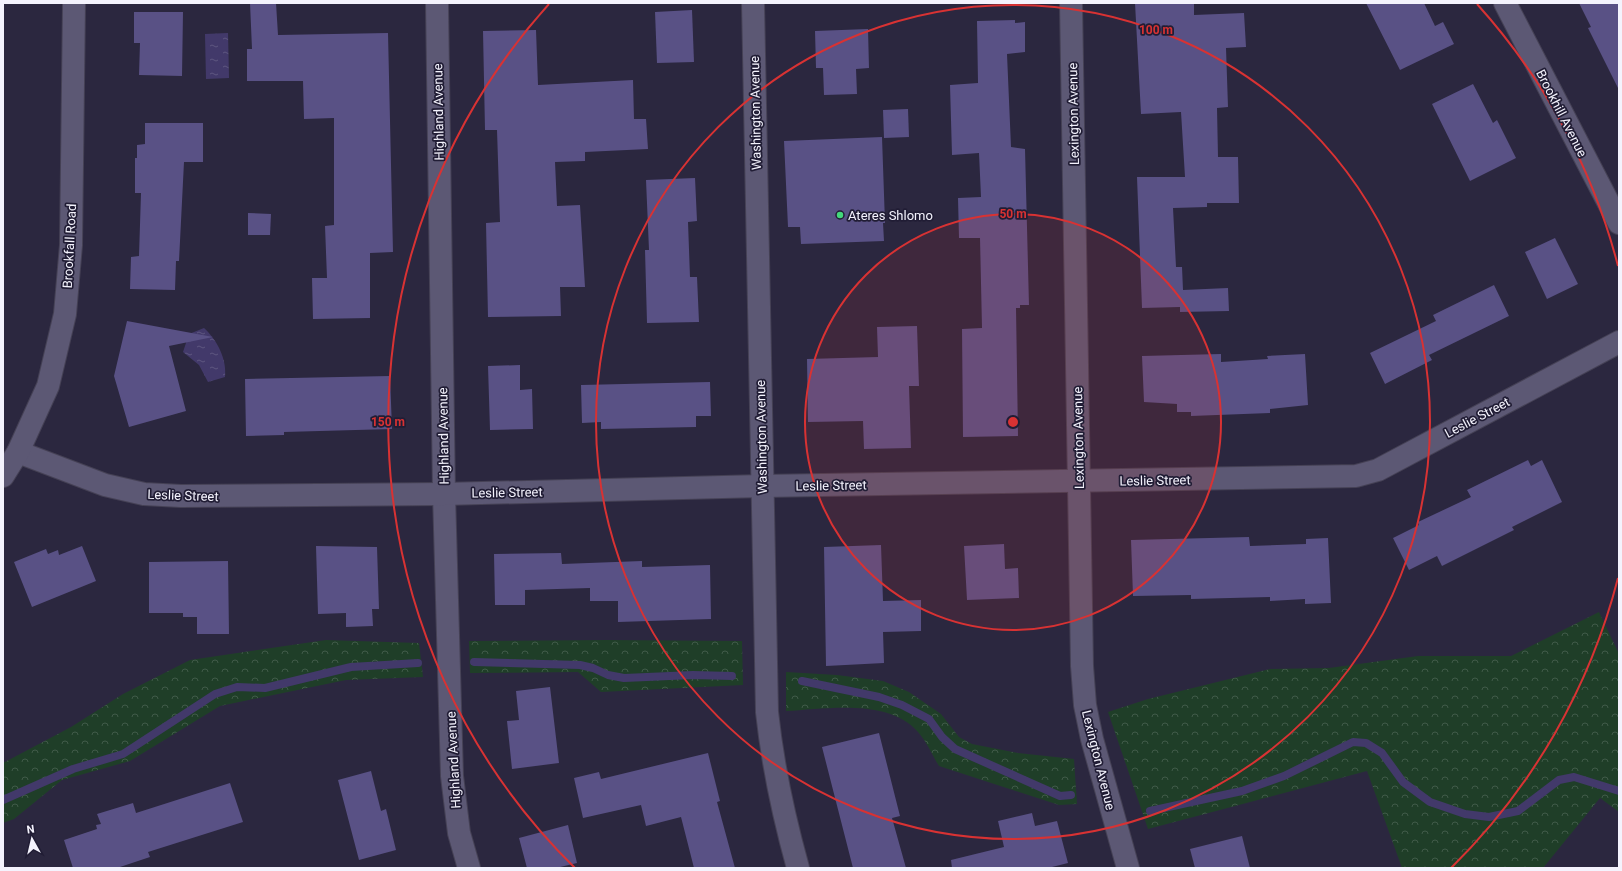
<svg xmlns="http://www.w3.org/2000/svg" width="1622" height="871" font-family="Roboto,sans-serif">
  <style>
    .forest { fill: url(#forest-crowns) }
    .water { fill: url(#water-ripples) }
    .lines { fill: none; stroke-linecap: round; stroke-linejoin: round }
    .stream { stroke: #42396a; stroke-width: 8 }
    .building { fill: #595185 }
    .minor-casing { stroke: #454155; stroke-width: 24 }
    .minor { stroke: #5c5874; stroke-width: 22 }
    .ring { fill: none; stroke: #d83233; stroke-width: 2 }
    .poi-dot { fill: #43d77b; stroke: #211d35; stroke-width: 1.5 }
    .labels { text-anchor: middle; stroke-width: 3.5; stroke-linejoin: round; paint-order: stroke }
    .street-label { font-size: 13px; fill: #f4f3fd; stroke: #211d35 }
    .poi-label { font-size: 13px; fill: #f4f3fd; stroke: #211d35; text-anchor: start }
    .centre { fill: #d83233; stroke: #211d35; stroke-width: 2 }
    .ring-label { font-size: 12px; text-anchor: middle; font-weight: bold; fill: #d83233; stroke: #211d35; stroke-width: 3.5; stroke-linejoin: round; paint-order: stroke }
  </style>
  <defs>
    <pattern id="forest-crowns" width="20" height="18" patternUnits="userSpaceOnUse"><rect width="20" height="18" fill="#1f3e28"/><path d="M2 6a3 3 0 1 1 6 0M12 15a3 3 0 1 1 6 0" fill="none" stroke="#405a48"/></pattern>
    <pattern id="water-ripples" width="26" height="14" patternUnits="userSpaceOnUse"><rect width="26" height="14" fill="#42396a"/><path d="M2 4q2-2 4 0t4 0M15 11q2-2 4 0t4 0" fill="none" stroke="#5e5680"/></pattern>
  </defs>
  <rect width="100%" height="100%" fill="#2b273f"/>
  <!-- forest -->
  <g class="forest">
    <polygon points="1599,612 1619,654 1619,812 1600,798 1543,868 1402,868 1367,771 1148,829 1108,712 1148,699 1270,669 1329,668 1418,656 1511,656"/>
    <polygon points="326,640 419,643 423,677 346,680 220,706 130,761 62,780 14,819 3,823 3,763 71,727 123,694 190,660"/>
    <polygon points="607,640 742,641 743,685 601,692 578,672 470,673 469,641"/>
    <path d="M786,672L837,675L883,681L909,692L941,714L959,737L972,744L1018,753L1074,759L1077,804L1059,805L939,766C932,755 927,742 918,732C889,698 826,709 786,711Z"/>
  </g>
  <!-- water -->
  <g class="water">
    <polygon points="228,33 229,78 206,79 205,34"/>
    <path d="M204,328C217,340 227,359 225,377L208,382L199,365L183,352L189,334Z"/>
  </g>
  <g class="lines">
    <!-- stream -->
    <g class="stream">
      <polyline points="474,662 580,665 593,668 608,675 624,678 693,675 732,676"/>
      <polyline points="802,681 879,697 902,705 929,719 942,737 955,749 1060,796 1071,795"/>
      <polyline points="3,800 73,769 123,754 215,694 237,687 265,688 351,667 418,663"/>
      <polyline points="1150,811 1242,791 1284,776 1353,742 1366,743 1382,753 1403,782 1430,802 1465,814 1489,817 1518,811 1559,780 1574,777 1619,791"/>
    </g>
  </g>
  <!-- building -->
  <g class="building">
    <polygon points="250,3 276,3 278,35 388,33 393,252 370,253 370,318 313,319 312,278 327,278 325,226 334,225 334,118 304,119 303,81 247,81 247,49 252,49"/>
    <polygon points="1135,3 1194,3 1194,15 1244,13 1246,47 1226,48 1228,107 1217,108 1218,157 1238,157 1239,203 1207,203 1207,207 1173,208 1176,267 1182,267 1183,290 1228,288 1229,311 1180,312 1180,307 1142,308 1137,177 1185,177 1181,112 1141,114"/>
    <polygon points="1366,3 1424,3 1435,26 1443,22 1454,44 1400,70"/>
    <polygon points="1579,3 1619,3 1619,90 1588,28 1591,27"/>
    <polygon points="692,10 694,62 657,63 655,12"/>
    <polygon points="134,12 183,12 182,76 139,75 140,43 134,43"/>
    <polygon points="1015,20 1015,23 1025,22 1025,52 1007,54 1011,147 1025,149 1029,305 1020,305 1020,308 1016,308 1018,436 963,437 962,329 982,328 980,238 959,238 958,198 981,197 979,153 952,155 950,85 978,83 977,21"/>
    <polygon points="868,29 869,68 856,69 857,94 824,95 823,68 816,68 815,31"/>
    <polygon points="536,30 538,85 633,80 634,119 646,119 648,149 585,152 585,161 555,162 557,206 580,205 585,287 560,287 561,316 488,317 486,223 500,222 497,130 485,130 483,31"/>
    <polygon points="1473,84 1493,123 1497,120 1516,158 1470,181 1432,104"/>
    <polygon points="908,109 909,137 884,138 883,110"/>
    <polygon points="145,123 203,123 203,162 184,162 179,261 176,261 175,290 130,289 131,257 139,256 141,193 135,193 135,158 137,158 137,145 145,144"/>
    <polygon points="882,137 885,223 883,223 884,241 801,244 800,227 788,227 784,141"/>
    <polygon points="695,178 697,221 688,222 690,277 697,277 699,322 647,323 645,250 649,250 646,180"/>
    <polygon points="248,213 271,214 270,235 248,235"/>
    <polygon points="1555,238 1578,284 1547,299 1525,252"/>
    <polygon points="1494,285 1509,316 1429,355 1432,360 1385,384 1370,353 1436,321 1433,315"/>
    <polygon points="127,321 213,337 169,346 186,411 129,427 114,376"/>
    <polygon points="917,326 919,386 909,386 911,448 864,449 863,421 808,422 807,359 878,357 877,327"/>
    <polygon points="1221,354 1221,362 1268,359 1267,356 1305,354 1308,405 1270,409 1270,413 1191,416 1191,412 1177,412 1177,404 1144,402 1142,356"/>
    <polygon points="520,365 520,390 532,389 533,429 490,430 488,366"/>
    <polygon points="390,376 392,429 284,432 284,435 246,436 245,379"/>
    <polygon points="710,382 711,416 696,416 696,427 601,429 601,422 582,423 581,385"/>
    <polygon points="1528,460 1531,466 1542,460 1562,502 1512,527 1514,530 1442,566 1437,556 1409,570 1393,538 1419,525 1418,522 1471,497 1467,490"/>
    <polygon points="1249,537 1250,546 1306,544 1306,539 1328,538 1331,603 1305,604 1305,599 1270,601 1270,597 1191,599 1191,595 1133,596 1131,540"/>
    <polygon points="1004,544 1005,569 1018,568 1019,598 967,600 964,546"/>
    <polygon points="881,545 883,601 921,600 921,631 883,632 884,663 826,666 824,547"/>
    <polygon points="82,546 96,581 32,607 14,562 46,549 48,554 58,550 59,555"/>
    <polygon points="316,546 377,547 379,609 372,609 373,626 346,627 346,613 318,614"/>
    <polygon points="561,553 562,564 642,561 642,567 710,565 711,619 618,622 618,601 590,601 590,588 525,590 525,605 495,605 494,554"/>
    <polygon points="228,561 229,634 197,634 197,617 183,617 183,613 149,613 149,562"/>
    <polygon points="550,687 559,763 512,769 507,721 519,720 516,691"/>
    <polygon points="879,733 900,816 892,818 906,868 853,868 822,747"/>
    <polygon points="708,753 720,801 717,802 735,868 694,868 681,817 646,826 641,805 583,818 574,778 599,772 601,779"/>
    <polygon points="371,771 381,811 386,809 396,850 359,860 338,780"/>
    <polygon points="230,783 243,822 148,852 150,857 117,868 73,868 64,840 97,829 96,825 101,824 97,814 133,803 136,813"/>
    <polygon points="1032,813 1035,826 1057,821 1068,863 1048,868 952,868 951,860 1004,847 998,821"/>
    <polygon points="568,825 577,863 556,868 527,868 519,838"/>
    <polygon points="1242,836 1250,868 1195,868 1190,849"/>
  </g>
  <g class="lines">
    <!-- minor casing -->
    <g class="minor-casing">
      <g id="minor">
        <polyline points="437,3 444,494 452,776 459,833 469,868"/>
        <path d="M753,3L767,712C773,768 783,814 798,868"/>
        <polyline points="1071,3 1082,666 1085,705 1092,739 1128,868"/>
        <polyline points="1505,3 1619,223"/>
        <polyline points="18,452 105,485 144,494 181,496 444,494 762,486 1356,476 1378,470 1619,342"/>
        <polyline points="3,476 18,452 48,386 65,314 71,245 74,3"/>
      </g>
    </g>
    <!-- minor -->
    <use href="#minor" class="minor"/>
  </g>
  <!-- distance rings -->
  <circle cx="1013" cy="422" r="208" fill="#d83233" fill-opacity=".12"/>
  <g class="ring">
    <circle cx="1013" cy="422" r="208"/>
    <circle cx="1013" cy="422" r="417"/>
    <path d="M1618 578A625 625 0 0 1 1451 868M575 868A625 625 0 0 1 549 4M1477 4A625 625 0 0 1 1618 266"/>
  </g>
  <!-- markers -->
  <circle class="poi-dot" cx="840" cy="215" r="4"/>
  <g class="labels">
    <!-- street labels -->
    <g class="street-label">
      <text transform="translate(438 112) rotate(-91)" y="5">Highland Avenue</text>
      <text transform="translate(755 113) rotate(-91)" y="5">Washington Avenue</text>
      <text transform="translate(1562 113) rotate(63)" y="5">Brookhill Avenue</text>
      <text transform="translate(1073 114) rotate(-91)" y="5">Lexington Avenue</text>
      <text transform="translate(69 246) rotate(-87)" y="5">Brookfall Road</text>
      <text transform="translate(1477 417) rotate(-28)" y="5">Leslie Street</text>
      <text transform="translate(443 436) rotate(-91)" y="5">Highland Avenue</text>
      <text transform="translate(761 437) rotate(-91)" y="5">Washington Avenue</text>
      <text transform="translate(1078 438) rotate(-91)" y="5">Lexington Avenue</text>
      <text transform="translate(1155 480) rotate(-1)" y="5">Leslie Street</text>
      <text transform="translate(831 485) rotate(-1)" y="5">Leslie Street</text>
      <text transform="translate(507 492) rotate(-1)" y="5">Leslie Street</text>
      <text transform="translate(183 495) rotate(2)" y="5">Leslie Street</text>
      <text transform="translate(453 760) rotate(-93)" y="5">Highland Avenue</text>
      <text transform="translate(1099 760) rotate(76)" y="5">Lexington Avenue</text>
    </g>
    <!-- poi labels -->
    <g class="poi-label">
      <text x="848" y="220">Ateres Shlomo</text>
    </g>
  </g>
  <circle cx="1013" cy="422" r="6" class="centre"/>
  <g class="ring-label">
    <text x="1156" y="34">100 m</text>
    <text x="1013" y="218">50 m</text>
    <text x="388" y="426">150 m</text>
  </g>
  <!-- border -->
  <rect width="1622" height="871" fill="none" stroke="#f4f3fd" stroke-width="8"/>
  <!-- north arrow -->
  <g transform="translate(32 839) rotate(352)" stroke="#211d35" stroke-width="3" paint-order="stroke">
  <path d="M0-3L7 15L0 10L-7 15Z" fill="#f4f3fd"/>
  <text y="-6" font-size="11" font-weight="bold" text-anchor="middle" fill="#f4f3fd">N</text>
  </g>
</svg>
